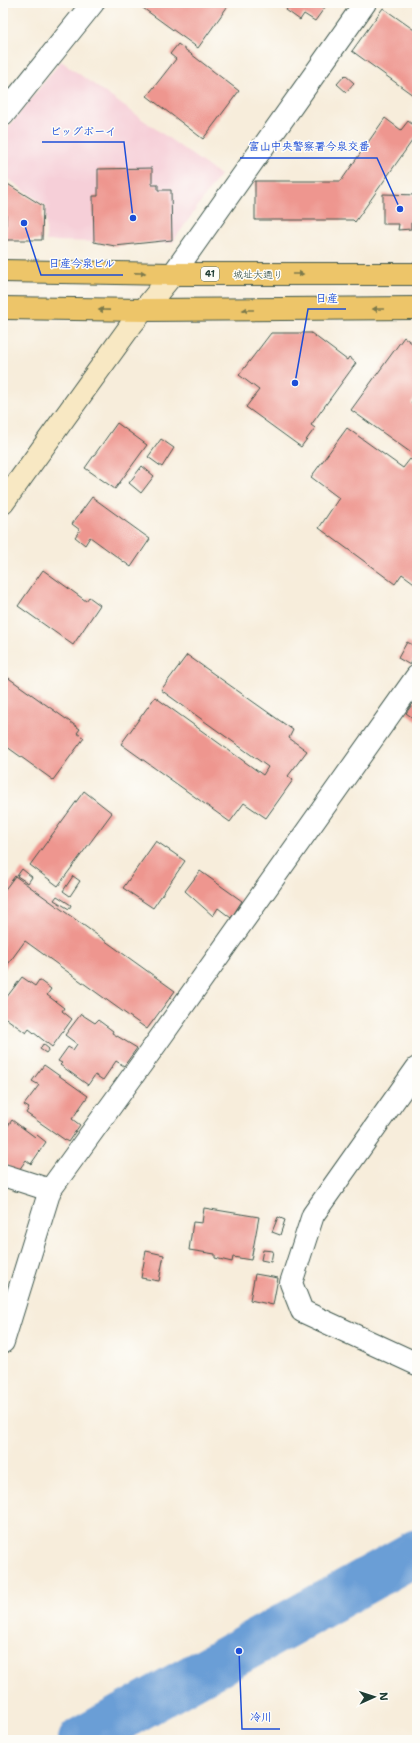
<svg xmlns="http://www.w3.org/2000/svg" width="420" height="1743" font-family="'Shantell Sans','Klee One',sans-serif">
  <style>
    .built { fill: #f6cfd8 }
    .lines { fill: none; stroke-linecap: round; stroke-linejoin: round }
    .river { stroke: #6a9ed6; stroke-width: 46 }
    .building { fill: #ee968f }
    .street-casing { stroke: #3f574d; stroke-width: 24 }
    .secondary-casing { stroke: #3f574d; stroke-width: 24 }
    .highway-casing { stroke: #3f574d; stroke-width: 24 }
    .street { stroke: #fff; stroke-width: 22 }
    .secondary { stroke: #f8e8c3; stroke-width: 22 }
    .highway { stroke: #edc569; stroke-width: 22 }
    .oneway { fill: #7c7a4c }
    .labels { text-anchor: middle; stroke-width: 3; stroke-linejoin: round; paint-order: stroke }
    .shield { fill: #fdfcf7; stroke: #62766e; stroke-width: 1 }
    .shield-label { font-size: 9px; font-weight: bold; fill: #1f3d34 }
    .street-label { font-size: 10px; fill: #1f3d34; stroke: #fdfcf7 }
    .leader { fill: none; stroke: #1d4ed8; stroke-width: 1.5 }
    .callout-dot { fill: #1d4ed8; stroke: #fdfcf7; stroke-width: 1.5 }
    .callout-label { font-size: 11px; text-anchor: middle; font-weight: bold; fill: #1d4ed8; stroke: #fdfcf7; stroke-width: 3; stroke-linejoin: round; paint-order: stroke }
  </style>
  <rect width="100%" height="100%" fill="#fdfcf7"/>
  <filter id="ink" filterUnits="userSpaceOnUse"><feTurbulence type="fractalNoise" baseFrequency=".025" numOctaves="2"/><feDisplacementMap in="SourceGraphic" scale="8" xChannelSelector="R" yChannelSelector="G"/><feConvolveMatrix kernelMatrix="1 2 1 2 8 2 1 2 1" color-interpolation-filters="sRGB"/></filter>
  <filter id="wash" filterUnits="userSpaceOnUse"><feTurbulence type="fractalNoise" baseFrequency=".012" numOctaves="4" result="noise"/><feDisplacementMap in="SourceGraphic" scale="16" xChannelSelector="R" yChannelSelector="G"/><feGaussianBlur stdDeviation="0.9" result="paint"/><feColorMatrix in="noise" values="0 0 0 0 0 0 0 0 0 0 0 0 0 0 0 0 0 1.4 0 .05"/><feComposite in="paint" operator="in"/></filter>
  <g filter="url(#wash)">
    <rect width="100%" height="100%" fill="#f7eddb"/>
    <!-- built -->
    <polygon class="built" points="61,61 220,175 172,243 46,241 46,206 3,175 3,134"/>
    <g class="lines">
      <!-- river -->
      <polyline class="river" points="81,1740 417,1552"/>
    </g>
    <g id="blocks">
      <!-- building -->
      <g class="building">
        <polygon points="136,3 230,3 198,48"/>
        <polygon points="289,3 328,3 315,21 304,14 300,20 286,10 291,4"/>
        <polygon points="383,8 417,32 417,98 352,51"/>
        <polygon points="178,44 239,91 203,139 147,96 176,59 170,54"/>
        <polygon points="345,75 354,83 346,92 337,84"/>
        <polygon points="385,118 401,130 408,121 417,128 417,134 355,222 353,220 255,220 255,181 341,181"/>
        <polygon points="152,168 152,185 158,185 158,190 171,190 172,240 115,246 94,242 93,196 98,196 98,169"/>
        <polygon points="6,183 43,206 42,240 6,240"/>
        <polygon points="383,194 417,195 417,223 411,223 411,229 398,230 399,224 383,224"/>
        <polygon points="271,333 311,333 347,360 349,357 356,363 311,425 315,428 301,447 246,407 259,390 239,375"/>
        <polygon points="404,337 417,347 417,395 411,403 417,408 417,457 351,410"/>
        <polygon points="117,423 147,445 115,489 85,468"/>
        <polygon points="347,428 403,468 410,459 417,465 417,585 402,574 395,584 319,528 339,498 311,477"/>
        <polygon points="161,439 174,448 162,467 148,457"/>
        <polygon points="142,466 154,476 141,493 129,483"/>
        <polygon points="92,497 150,539 131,567 90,537 85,545 75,537 80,530 72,524"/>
        <polygon points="43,570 86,601 89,597 100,605 73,645 18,606"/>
        <polygon points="407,642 417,647 417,653 410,665 398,658"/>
        <polygon points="187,655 293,730 289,738 307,751 288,776 293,780 266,818 244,803 230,822 121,744 155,697 263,775 268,767 161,690"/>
        <polygon points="3,674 80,729 77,733 84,738 53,780 3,744"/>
        <polygon points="417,698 417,721 406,713"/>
        <polygon points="84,791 112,813 58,886 30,865"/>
        <polygon points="156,841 185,861 153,908 123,888"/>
        <polygon points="22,869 32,877 28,883 17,876"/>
        <polygon points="200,871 242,901 231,918 218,908 213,916 185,891"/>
        <polygon points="15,876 175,991 147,1029 25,941 3,971 3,892"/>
        <polygon points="73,876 80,881 70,896 63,891"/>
        <polygon points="57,896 71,905 69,909 54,900"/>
        <polygon points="22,977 35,986 39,980 51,989 47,995 64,1008 62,1011 72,1019 52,1047 29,1029 26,1033 3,1016 3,1002"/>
        <polygon points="81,1014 95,1023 98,1020 113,1031 112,1033 137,1048 124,1066 116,1061 103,1080 95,1075 88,1085 60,1065 62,1063 58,1061 68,1047 73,1050 77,1044 65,1035"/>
        <polygon points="43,1044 49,1049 46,1053 40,1049"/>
        <polygon points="44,1065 88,1096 72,1119 80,1125 68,1142 26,1113 29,1108 24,1105 39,1085 32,1081"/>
        <polygon points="12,1120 35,1137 37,1135 46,1142 31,1164 26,1160 17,1173 3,1163 3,1133"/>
        <polygon points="204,1208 259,1217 251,1260 233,1257 232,1262 215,1258 215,1254 189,1250 193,1222 202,1223"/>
        <polygon points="278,1217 285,1220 280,1235 272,1232"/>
        <polygon points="263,1250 273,1251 271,1262 261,1260"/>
        <polygon points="146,1251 164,1255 159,1281 141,1278"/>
        <polygon points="255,1274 278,1278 273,1305 250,1300"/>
      </g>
    </g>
  </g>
  <g filter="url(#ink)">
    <use href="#blocks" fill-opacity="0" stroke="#3f574d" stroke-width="1"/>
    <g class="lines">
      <!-- street casing -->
      <g class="street-casing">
        <g id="street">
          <polyline points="3,115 93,3"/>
          <polyline points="173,274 365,3"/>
          <polyline points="417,1068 313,1215 291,1283 302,1311 417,1364"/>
          <polyline points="3,1175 50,1190"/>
          <polyline points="3,1342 50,1190 153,1048 417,676"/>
        </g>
      </g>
      <!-- secondary casing -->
      <g class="secondary-casing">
        <polyline id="secondary" points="3,503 132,324 173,274"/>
      </g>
      <!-- highway casing -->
      <g class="highway-casing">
        <g id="highway">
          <polyline points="3,271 173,274 417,274"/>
          <polyline points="3,308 145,310 417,308"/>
        </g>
      </g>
      <!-- street -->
      <use href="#street" class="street"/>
      <!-- secondary -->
      <use href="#secondary" class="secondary"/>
      <!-- highway -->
      <use href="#highway" class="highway"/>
    </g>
    <!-- one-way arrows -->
    <defs><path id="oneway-solid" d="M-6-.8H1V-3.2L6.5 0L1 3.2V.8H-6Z"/></defs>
    <g class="oneway">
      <use href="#oneway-solid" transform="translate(140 273) rotate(1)"/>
      <use href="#oneway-solid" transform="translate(298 274)"/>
      <use href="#oneway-solid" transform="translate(378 309) rotate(180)"/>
      <use href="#oneway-solid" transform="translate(104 310) rotate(-179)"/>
      <use href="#oneway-solid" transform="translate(248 310) rotate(180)"/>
    </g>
  </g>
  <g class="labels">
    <!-- shield labels -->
    <rect class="shield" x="201" y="267" width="18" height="14" rx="3"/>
    <g class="shield-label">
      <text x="210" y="277">41</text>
    </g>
    <!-- street labels -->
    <g class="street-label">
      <text x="258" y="278">城址大通り</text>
    </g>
  </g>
  <!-- callouts -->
  <path class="leader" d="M133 218L124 142H42M400 209L377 158H240M24 223L41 275H123M295 383L308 309H346M239 1651L242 1729H280"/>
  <g class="callout-dot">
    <circle cx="133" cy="218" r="4"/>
    <circle cx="400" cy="209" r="4"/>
    <circle cx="24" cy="223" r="4"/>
    <circle cx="295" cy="383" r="4"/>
    <circle cx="239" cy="1651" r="4"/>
  </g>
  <g class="callout-label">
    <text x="83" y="135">ビッグボーイ</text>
    <text x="309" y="150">富山中央警察署今泉交番</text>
    <text x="82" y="267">日産今泉ビル</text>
    <text x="327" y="302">日産</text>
    <text x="261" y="1721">冷川</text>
  </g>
  <!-- margin -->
  <rect width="420" height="1743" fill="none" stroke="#fdfcf7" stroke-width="16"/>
  <!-- north arrow -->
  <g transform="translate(374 1697) rotate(87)" stroke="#fdfcf7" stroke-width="3" paint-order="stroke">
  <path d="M0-3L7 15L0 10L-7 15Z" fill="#1f3d34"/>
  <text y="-6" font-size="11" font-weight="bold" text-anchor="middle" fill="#1f3d34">N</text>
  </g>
</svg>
